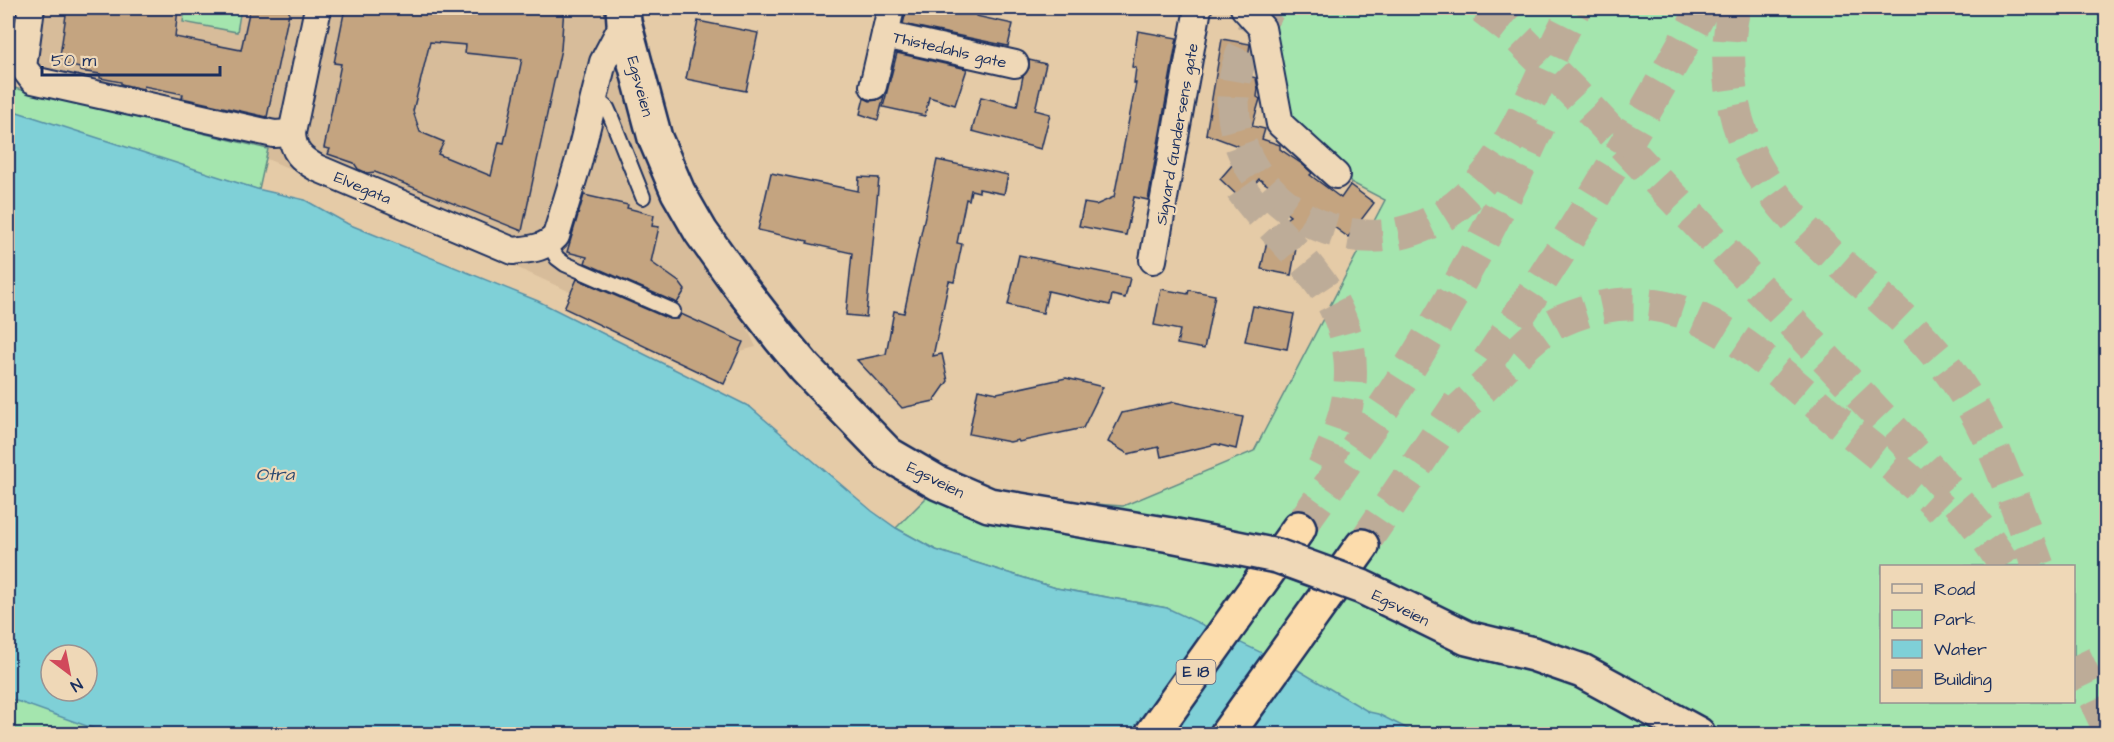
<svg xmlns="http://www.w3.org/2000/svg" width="2114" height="742" font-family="'Architects Daughter',sans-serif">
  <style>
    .built { fill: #d7bc9a }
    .green { fill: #a4e5ae; stroke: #608a86; stroke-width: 1.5; fill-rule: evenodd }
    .water { fill: #7fd0d7; stroke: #5790a7; stroke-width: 1.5; fill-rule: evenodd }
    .building { fill: #c4a480; stroke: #1b2f5e; stroke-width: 1.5; fill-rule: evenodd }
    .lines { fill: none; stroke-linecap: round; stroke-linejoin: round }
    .highway-tunnel { stroke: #bdac98; stroke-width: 33; stroke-dasharray: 33 16; stroke-linecap: butt }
    .lane-casing { stroke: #1b2f5e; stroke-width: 18 }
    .street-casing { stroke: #1b2f5e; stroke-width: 30 }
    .secondary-casing { stroke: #1b2f5e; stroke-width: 38 }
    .highway-casing { stroke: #1b2f5e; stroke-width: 38 }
    .lane { stroke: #efd8b7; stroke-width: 14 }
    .street { stroke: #efd8b7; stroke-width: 26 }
    .secondary { stroke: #efd8b7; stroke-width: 33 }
    .highway { stroke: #fcdcac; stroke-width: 33 }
    .secondary-bridge-casing { stroke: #1b2f5e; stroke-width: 38; stroke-linecap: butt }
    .secondary-bridge { stroke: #efd8b7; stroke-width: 33 }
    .labels { text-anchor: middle; stroke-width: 4.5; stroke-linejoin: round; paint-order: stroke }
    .shield { fill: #efd8b7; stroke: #5b6279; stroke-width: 1.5 }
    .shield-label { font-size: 15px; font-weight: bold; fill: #1b2f5e }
    .street-label { font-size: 16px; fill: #1b2f5e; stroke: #efd8b7 }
    .water-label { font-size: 18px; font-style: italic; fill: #2a4770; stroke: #efd8b7 }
  </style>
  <rect width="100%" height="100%" fill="#e5cba7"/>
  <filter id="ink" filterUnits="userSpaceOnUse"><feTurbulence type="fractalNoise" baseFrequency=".0167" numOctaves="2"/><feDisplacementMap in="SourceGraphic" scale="12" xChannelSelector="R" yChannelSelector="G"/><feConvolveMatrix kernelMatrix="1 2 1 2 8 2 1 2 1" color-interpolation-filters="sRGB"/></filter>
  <g filter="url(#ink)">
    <!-- built -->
    <polygon class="built" points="40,8 624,8 724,278 756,347 701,361 577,295 450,237 192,127 27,86"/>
    <!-- green -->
    <g class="green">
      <polygon points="185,8 241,8 237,32 183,22"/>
      <path d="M1266,8H2106V734H1325L1167,608L1056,588L936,550L896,528L931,493L1123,506L1254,451L1385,200L1341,177L1292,141ZM1882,566H2074V702H1882Z"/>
      <polygon points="8,85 14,88 268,149 259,190 8,111"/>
      <polygon points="8,697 112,734 8,734"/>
    </g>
    <!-- water -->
    <path class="water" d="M8,109L257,189L305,200L348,224L538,301L750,407L872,511L896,528L936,550L1056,588L1167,608L1298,670L1369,712L1378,714L1418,734H109L8,698ZM51,655H87V691H51Z"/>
    <!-- building -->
    <g class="building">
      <polygon points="67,8 178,8 175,37 241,50 250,8 290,8 267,117 182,98 183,94 144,86 143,89 121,84 121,82 100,78 100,74 80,71 80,68 59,63"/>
      <path d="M345,8H564L561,49L522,231L375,172L367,173L358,169L354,163L328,154L330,149L324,148L341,64L334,63ZM430,42L466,45L465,53L522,59L504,143L499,142L491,176L438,154L444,142L420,132L413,111Z"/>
      <polygon points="907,8 978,8 976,16 1013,24 1008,46 903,24"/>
      <polygon points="698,21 758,33 746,91 686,79"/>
      <polygon points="1138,31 1177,38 1148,200 1134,197 1126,235 1079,226 1084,203 1096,205 1114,197 1136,83 1134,83 1136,68 1132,67"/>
      <polygon points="1222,39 1250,44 1248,58 1252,58 1249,76 1256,78 1258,89 1257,97 1260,99 1252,126 1265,129 1262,139 1280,145 1280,149 1302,164 1312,173 1310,175 1341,198 1350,185 1374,203 1348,237 1316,214 1294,242 1297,243 1291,275 1261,269 1268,236 1285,240 1272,228 1290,216 1285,212 1293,203 1259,179 1241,199 1220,179 1246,149 1206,134"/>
      <polygon points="897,53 967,69 955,105 929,97 925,116 883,107"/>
      <polygon points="1029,60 1046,64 1035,110 1050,114 1041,149 972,131 981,97 1017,106 1023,76 1029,68"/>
      <polygon points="884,96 878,120 860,114 864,98 870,101 877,100"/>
      <polygon points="937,160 1008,175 1004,194 979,189 979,192 971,190 969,200 966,199 957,243 962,244 954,282 949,281 933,356 942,354 948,381 934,401 902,408 857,360 886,354 894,311 904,313"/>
      <polygon points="771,173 858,191 859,177 879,178 866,317 846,315 852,253 807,243 808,241 758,230"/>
      <polygon points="584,195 628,205 627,208 654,215 652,226 659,227 651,262 679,282 685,290 677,303 585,263 587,257 567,252"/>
      <polygon points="1019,255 1130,278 1125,298 1112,295 1110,305 1048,291 1043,313 1008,305"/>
      <polygon points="577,279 669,319 678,319 681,314 743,342 724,384 564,308"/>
      <polygon points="1161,289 1188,294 1189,290 1215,295 1204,349 1177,344 1180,330 1154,325"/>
      <polygon points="1253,306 1294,314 1287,349 1245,341"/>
      <polygon points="1066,378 1103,387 1083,428 1019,442 1018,440 1010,442 969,434 978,389 997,393"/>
      <polygon points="1174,402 1243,417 1236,449 1216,444 1161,457 1159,447 1128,454 1108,442 1122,413"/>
    </g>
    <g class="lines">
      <!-- highway-tunnel -->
      <g class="highway-tunnel">
        <path d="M1270,8C1150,152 1350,319 1474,190C1522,138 1541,68 1575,8"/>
        <path d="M1483,8L1510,29L1576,95L1905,442C1940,481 1978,521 2005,566"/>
        <path d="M1734,8C1727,39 1727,70 1733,102C1756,222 1865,269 1937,355C1988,416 2011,493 2038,566"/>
        <path d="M1241,189C1263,220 1292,245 1315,276C1364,339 1358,401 1323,468"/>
        <path d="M1488,361C1566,247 1637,129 1703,8"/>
        <path d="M1446,422C1463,406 1480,391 1496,375C1517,354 1534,332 1562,320C1676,269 1749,348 1830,415C1867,446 1907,475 1941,509"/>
        <path d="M1299,528C1336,476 1374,424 1408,370C1457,292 1501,209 1539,125"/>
        <polyline points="1362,546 1459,403"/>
        <polyline points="2074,655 2106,723"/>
      </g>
      <!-- lane casing -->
      <g class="lane-casing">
        <g id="lane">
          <polyline points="594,97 607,108 611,117 643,197"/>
          <polyline points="549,244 557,258 565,264 673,311"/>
        </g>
      </g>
      <!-- street casing -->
      <g class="street-casing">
        <g id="street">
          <polyline points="31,8 23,67 33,80 274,134 292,133"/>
          <path d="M318,8L292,133C293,152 301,159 317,168L513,251C531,249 544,249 556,236L578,163L603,62L624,22"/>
          <polyline points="1244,8 1262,28 1280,124 1336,175"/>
          <polyline points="885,35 1015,64"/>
          <polyline points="873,86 891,8"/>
          <polyline points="1153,260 1198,8"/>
        </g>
      </g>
      <!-- secondary casing -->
      <g class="secondary-casing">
        <g id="secondary">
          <polyline points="623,8 624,22 655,138 678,192 701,232 742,289 780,338 805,368 888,454 938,483 989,505 1171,535"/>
          <polyline points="1414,612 1467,638 1533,654 1582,671 1698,734"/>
        </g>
      </g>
      <!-- highway casing -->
      <g class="highway-casing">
        <g id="highway">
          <polyline points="1152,734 1299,528"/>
          <polyline points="1227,734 1362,546"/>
        </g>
      </g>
      <!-- lane -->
      <use href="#lane" class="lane"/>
      <!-- street -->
      <use href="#street" class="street"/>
      <!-- secondary -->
      <use href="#secondary" class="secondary"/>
      <!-- highway -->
      <use href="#highway" class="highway"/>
      <!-- secondary-bridge casing -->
      <g class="secondary-bridge-casing">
        <polyline id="secondary-bridge" points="1171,535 1277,556 1362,587 1414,612"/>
      </g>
      <!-- secondary-bridge -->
      <use href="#secondary-bridge" class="secondary-bridge"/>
    </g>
  </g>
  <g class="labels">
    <!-- shield labels -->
    <rect class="shield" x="1176.5" y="660" width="39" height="24" rx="4.5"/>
    <g class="shield-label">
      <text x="1196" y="677">E 18</text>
    </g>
    <!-- street labels -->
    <g class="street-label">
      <text transform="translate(950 49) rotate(13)" y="6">Thistedahls gate</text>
      <text transform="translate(641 86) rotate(75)" y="6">Egsveien</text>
      <text transform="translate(1176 134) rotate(-80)" y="6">Sigvard Gundersens gate</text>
      <text transform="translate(363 187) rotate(23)" y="6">Elvegata</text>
      <text transform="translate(936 479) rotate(27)" y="6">Egsveien</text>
      <text transform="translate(1401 607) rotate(27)" y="6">Egsveien</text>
    </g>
    <!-- water labels -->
    <g class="water-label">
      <text x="275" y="480">Otra</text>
    </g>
  </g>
  <!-- margin -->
  <rect width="2114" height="742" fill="none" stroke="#efd8b7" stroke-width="30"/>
  <rect x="15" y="15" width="2084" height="712" fill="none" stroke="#1b2f5e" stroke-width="2" filter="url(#ink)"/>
  <!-- legend -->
  <rect x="1880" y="565" width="195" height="138" fill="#efd8b7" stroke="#9a9493" stroke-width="1.5"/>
  <rect x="1892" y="584" width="30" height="9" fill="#efd8b7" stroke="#9a9493" stroke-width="1.5"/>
  <text x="1934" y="595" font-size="18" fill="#1b2f5e">Road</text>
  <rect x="1892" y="610" width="30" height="18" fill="#a4e5ae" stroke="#9a9493" stroke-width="1.5"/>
  <text x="1934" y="625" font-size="18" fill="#1b2f5e">Park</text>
  <rect x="1892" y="640" width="30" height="18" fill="#7fd0d7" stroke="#9a9493" stroke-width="1.5"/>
  <text x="1934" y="655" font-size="18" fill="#1b2f5e">Water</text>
  <rect x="1892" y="670" width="30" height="18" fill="#c4a480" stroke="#9a9493" stroke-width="1.5"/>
  <text x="1934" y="685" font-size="18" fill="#1b2f5e">Building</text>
  <!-- north arrow -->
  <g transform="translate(69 673) rotate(148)"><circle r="28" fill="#efd8b7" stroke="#9a9493" stroke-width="1.5"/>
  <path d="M0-4.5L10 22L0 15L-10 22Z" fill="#d1495b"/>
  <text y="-9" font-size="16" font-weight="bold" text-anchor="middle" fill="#1b2f5e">N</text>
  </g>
  <!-- scale -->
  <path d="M42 66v9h178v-9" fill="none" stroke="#1b2f5e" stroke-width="3"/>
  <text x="51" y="66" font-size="18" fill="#1b2f5e" stroke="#efd8b7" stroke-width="4.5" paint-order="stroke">50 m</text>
</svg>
